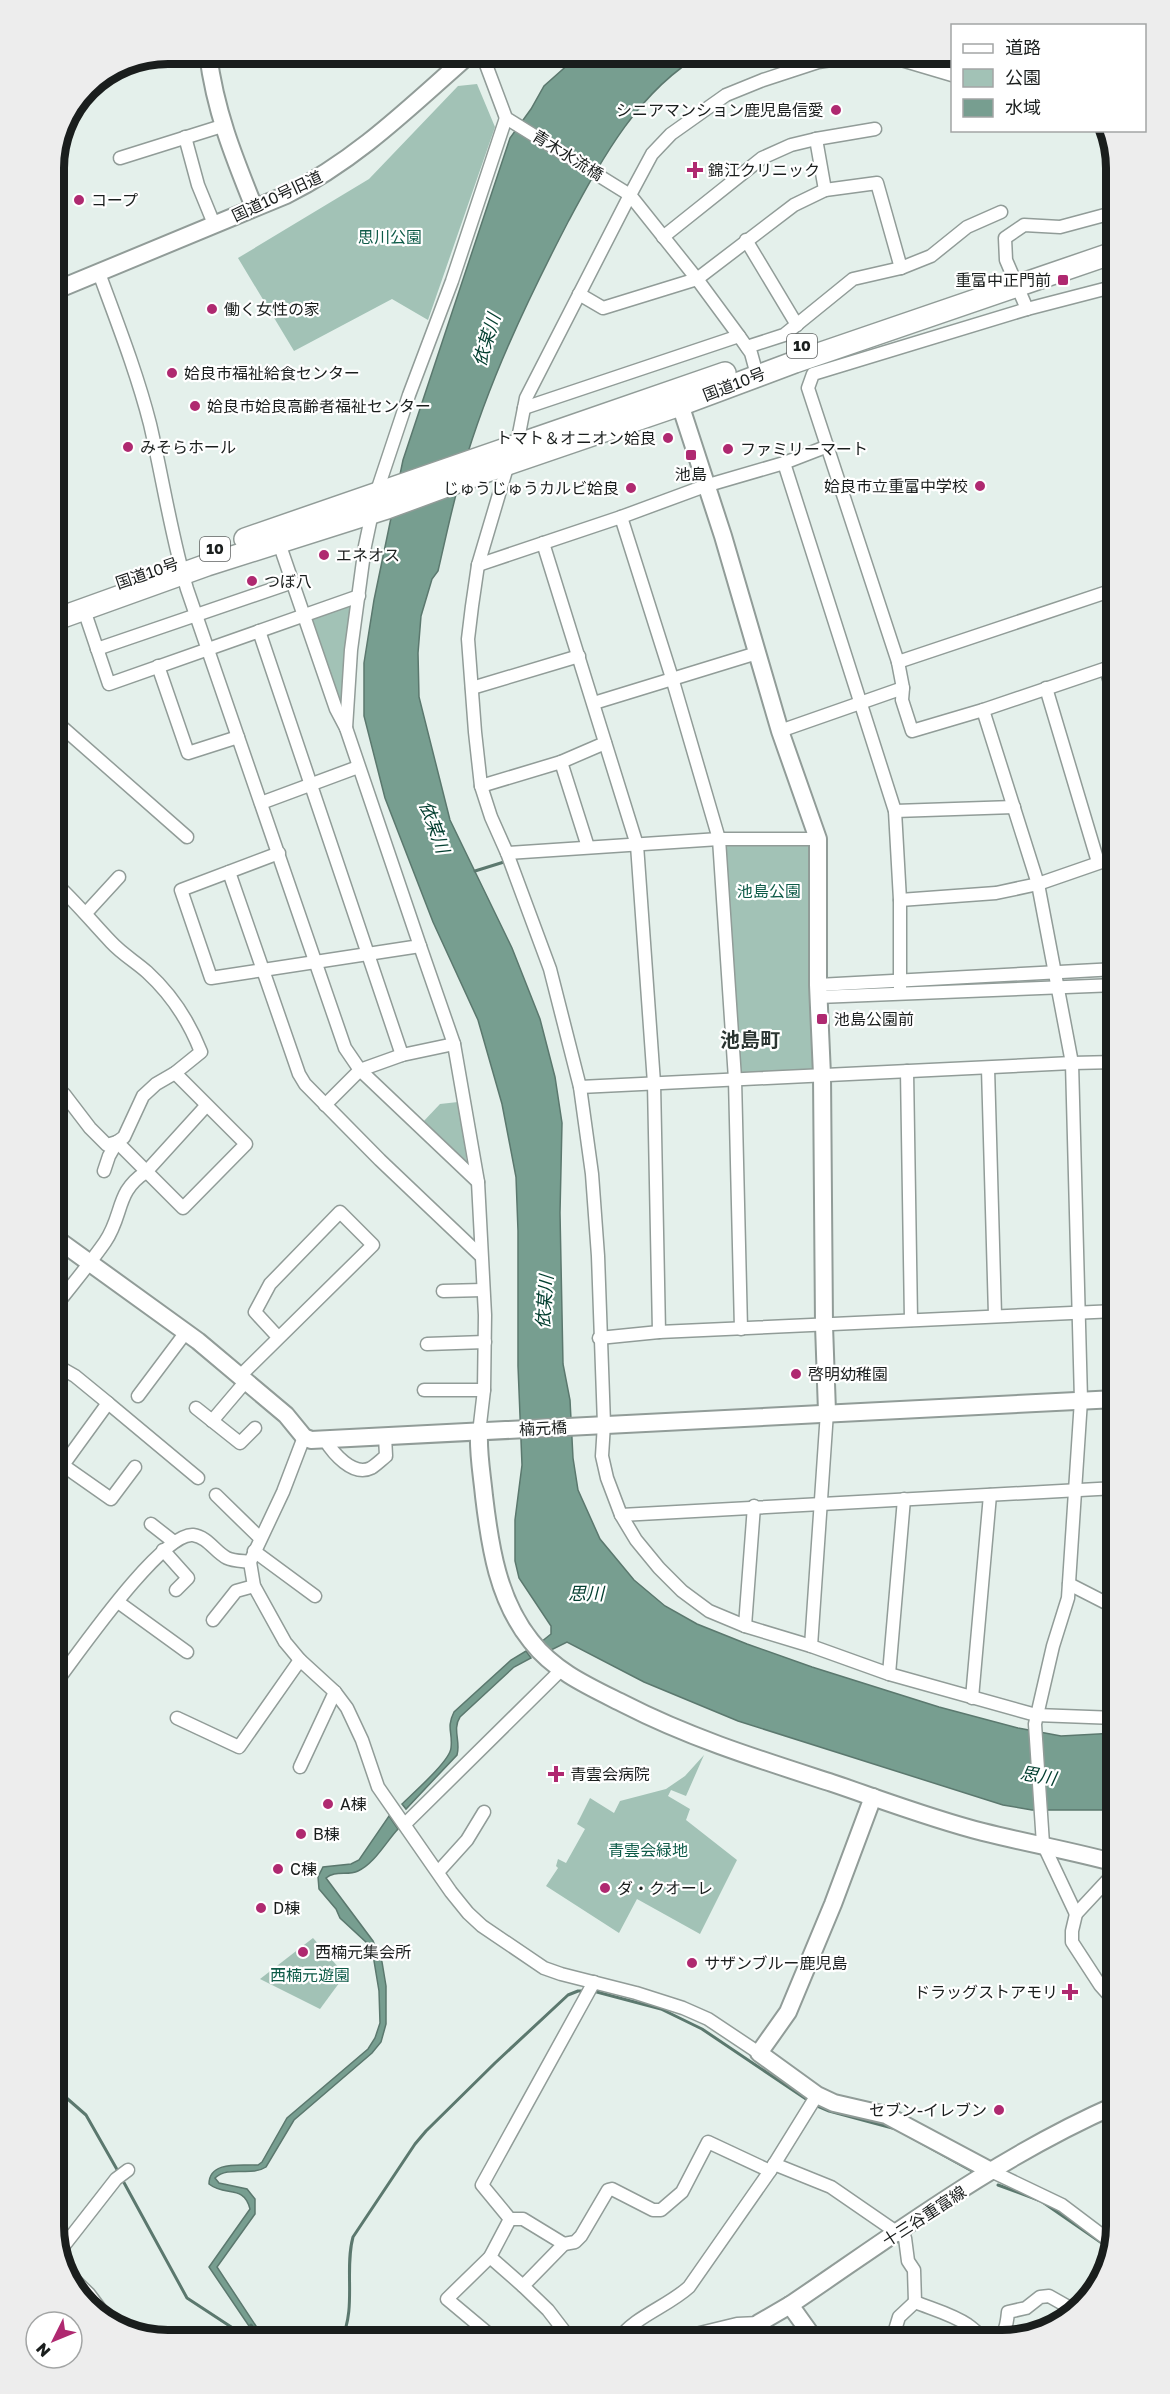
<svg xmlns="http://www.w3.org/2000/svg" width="1170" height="2394" font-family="'Golos Text','Noto Sans JP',sans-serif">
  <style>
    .green { fill: #a2c2b6 }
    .water { fill: #779e90; stroke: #5b786e; stroke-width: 1.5 }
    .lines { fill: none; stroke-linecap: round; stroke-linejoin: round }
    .stream { stroke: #5b786e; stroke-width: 3 }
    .street-casing { stroke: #919c98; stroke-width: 15 }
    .secondary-casing { stroke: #919c98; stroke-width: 20 }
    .highway-casing { stroke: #919c98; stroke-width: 24 }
    .street { stroke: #fff; stroke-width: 12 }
    .secondary { stroke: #fff; stroke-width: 16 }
    .highway { stroke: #fff; stroke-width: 21 }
    .poi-dot { fill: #af2970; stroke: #fff; stroke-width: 2 }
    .labels { text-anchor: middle; stroke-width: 4.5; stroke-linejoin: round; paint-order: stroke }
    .shield { fill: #fff; stroke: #5f6261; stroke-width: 1.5 }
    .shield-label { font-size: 15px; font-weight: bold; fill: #1a1e1d }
    .poi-label { font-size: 16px; fill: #1a1e1d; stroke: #fff; text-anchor: start }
    .street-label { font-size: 16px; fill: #1a1e1d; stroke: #fff }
    .park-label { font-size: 16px; fill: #0e5b48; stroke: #fff }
    .water-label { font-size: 18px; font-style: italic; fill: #023e2f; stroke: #fff }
    .quarter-label { font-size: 20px; font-weight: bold; fill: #2b3431; stroke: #fff }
    .rim { fill: none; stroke: #1a1e1d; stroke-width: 8 }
  </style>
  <rect width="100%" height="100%" fill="#e4f0eb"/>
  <!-- green -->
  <g class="green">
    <polygon points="477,84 495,127 428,320 392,299 294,351 238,258 369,179 458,86"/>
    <polygon points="349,603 353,605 343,706 339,707 311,621 313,616"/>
    <polygon points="808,843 816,1069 738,1073 725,845"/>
    <polygon points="458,1102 468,1168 422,1123 440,1104"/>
    <polygon points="704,1755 686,1796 671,1790 668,1796 690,1809 686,1820 737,1860 700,1934 637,1899 619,1933 546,1886 558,1868 556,1866 558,1859 566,1863 585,1829 577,1824 590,1798 614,1813 620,1801 666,1789 685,1776"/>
    <polygon points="313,1938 345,1975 320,2009 260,1979"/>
    <polygon points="865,2331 870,2340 821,2340"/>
  </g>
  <!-- water -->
  <g class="water">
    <path d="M580,54H702C638,91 602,159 568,222C527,301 488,383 463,469C453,502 446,537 438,571L432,579L421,616L418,653L419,697L450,820L512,948L540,1019L555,1077L562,1123L560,1213L563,1364L570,1400L573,1458L578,1490L600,1539L634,1580L665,1606L697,1624L747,1644L812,1667L939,1707L1018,1728L1061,1736L1116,1733V1810H1032L1003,1805L738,1721L644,1682L567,1642L549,1651L541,1642L551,1634V1626L519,1578L515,1561V1520L522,1465L518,1366V1231L516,1177L502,1104L478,1020L433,922L385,798L364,716V663L374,600L403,460L510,138L531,109L544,86Z"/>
    <path d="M526,1651L531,1658L514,1667L460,1717C452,1729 461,1742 457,1755L406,1809L402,1804C412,1794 450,1761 451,1748C453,1732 446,1728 454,1712L511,1660Z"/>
    <path d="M389,1816L398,1829C386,1842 374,1864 358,1871C348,1876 335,1870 326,1878L373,1941L382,1962L386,1986V2024L381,2042L372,2053L294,2120L266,2167C251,2177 229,2165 215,2178L219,2183L247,2189L255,2199V2214L217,2267L256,2326L251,2329L209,2267L250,2209C244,2184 225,2197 209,2184C209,2160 242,2166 258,2165L262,2162L287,2118L368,2049L375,2038L380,2023L379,1991L373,1955L368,1944L340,1918L336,1909L319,1889L318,1877L323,1867L351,1864L359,1860Z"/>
  </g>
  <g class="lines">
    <!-- stream -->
    <g class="stream">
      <polyline points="475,871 504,862"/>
      <polyline points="593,1991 661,2009 702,2029 809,2101"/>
      <polyline points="54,2087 86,2115 119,2173"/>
      <polyline points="815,2105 829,2111 896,2129 972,2171"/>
      <path d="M122,2179L187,2298L248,2338C265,2331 278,2334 296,2340"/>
      <polyline points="998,2185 1041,2201 1109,2248"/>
      <polyline points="251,2325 262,2340"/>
      <path d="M341,2340C357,2308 344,2270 353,2237L415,2144L426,2131L495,2063L568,1995L578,1991H586"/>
    </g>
    <!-- street casing -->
    <g class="street-casing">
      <g id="street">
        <polyline points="482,54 506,118 630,195 697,279 739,336 751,353 757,375"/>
        <polyline points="185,137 198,185 214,224"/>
        <polyline points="816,139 875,129"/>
        <polyline points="120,158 222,126"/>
        <polyline points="825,190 877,183 901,268"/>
        <polyline points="746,240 797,325"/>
        <path d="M99,273C117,322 137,373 150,424C163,480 171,535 187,589L345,1048L360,1070L478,1182"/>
        <polyline points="579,294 603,308 697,279 794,205 825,190 816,139 791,145 762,158 663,237"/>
        <polyline points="1027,309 1006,260 1005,238 1024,225 1060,227 1116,212"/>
        <polyline points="747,347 784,335 853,279 901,268 931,256 967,227 1001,212"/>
        <polyline points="524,408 739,336"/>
        <polyline points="517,444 526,398 630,195 652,154 671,134 726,95 763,80 818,62 851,57 898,59 952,75"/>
        <polyline points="784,463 895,811 900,900 900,993"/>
        <polyline points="508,464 478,565 472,606 468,639 475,732 481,786 491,817 507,853 550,969 580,1087 592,1174 598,1256 604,1424 602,1456 607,1478 621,1515 636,1540 659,1568 682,1591 709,1611 745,1626 811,1646 889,1674 1036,1715 1116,1718"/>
        <polyline points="621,517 672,678 719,839 735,1079 741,1329"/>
        <polyline points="543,543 637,845 654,1083 659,1332"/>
        <polyline points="478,565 621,517 705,486 784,463 828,446"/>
        <polyline points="84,610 109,684 359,596"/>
        <polyline points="259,631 402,1055"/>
        <polyline points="97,649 293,582"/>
        <polyline points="898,662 1116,589"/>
        <polyline points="158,666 188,753 238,737"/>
        <polyline points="1106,669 1116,702"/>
        <polyline points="472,688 579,656"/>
        <polyline points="1046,688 1098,862"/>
        <polyline points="594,703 757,653"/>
        <polyline points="983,710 1116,665"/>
        <polyline points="54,720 187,837"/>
        <polyline points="346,728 351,650 365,546 376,494 409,395 452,281 506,118"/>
        <polyline points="780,731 903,688"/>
        <polyline points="561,762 588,847"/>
        <polyline points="481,786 561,762 605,743"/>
        <polyline points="261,803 358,767"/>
        <polyline points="895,811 1014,807"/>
        <polyline points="279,853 181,890 211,978 420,946 346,728 336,709 279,543"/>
        <polyline points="507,853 719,839 818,839"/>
        <polyline points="229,872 299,1074 305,1084 380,1160 481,1256"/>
        <path d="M54,882C75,901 92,922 111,942C122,954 136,962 147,972C171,994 189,1021 201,1052L175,1073L156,1084L143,1096L124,1137L117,1142L109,1156L104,1171"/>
        <polyline points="900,900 996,893 1038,884 1116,857"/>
        <polyline points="86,913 119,877"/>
        <polyline points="420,946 454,1044 478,1182 485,1315 484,1390 479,1433"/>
        <polyline points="818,985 1116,969"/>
        <polyline points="818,997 1116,985"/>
        <polyline points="988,1068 995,1315"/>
        <polyline points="907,1071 911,1320"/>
        <polyline points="580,1087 1072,1063 1116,1062"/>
        <polyline points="54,1098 64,1094 90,1128 107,1145 117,1142"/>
        <polyline points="325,1105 360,1070 402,1055 454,1044"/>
        <polyline points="117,1142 183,1208 246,1144 175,1073"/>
        <polyline points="443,1291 483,1290"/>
        <path d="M54,1308C71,1286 89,1265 105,1242C124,1214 115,1192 146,1172L206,1106"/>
        <polyline points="599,1338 659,1332 1116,1311"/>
        <polyline points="427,1344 485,1342"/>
        <polyline points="54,1364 75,1376 108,1403"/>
        <polyline points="240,1376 373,1245 340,1212 270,1284 255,1312 278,1337"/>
        <polyline points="424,1390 484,1390"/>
        <polyline points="138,1396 186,1332"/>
        <polyline points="196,1408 240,1443 255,1428"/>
        <polyline points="212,1421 246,1381"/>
        <polyline points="304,1437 283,1492 250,1562 254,1586 285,1642 300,1660 335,1692 347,1708 362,1740 378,1787 451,1892 468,1913 482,1926 544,1968 561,1974 636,1993 683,2008 708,2019 759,2053"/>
        <path d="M325,1440C333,1453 353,1477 371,1468C376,1465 381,1460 386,1456L385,1436"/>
        <polyline points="54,1459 111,1499 135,1467"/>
        <polyline points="63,1465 108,1403 198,1478"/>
        <polyline points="216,1495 260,1538"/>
        <polyline points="621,1515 1116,1488"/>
        <polyline points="151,1524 174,1542"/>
        <polyline points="163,1550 188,1578 176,1590"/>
        <polyline points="254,1551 315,1596"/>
        <polyline points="1069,1584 1116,1608"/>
        <polyline points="118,1602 187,1652"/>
        <polyline points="213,1620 236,1591 254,1586"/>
        <polyline points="745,1626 754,1506"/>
        <polyline points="811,1646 827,1412"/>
        <polyline points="889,1674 904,1499"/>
        <path d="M54,1685C75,1658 161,1532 193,1535C208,1537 215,1552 227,1558C233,1561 243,1561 250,1562"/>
        <polyline points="972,1698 990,1495"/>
        <polyline points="177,1718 239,1747 300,1660"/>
        <polyline points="1110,1718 1116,1694"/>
        <polyline points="300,1767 335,1692"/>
        <polyline points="405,1824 561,1670"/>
        <polyline points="439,1871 467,1840 484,1812"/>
        <polyline points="1076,1914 1043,1844 1035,1724 1053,1646 1068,1598 1081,1400 1072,1063 1038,884 983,710 912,731 902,700 903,688 898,662 808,388 813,374 1027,309 1116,286"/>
        <polyline points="1116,2003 1100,1985 1072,1942 1072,1931 1076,1914 1116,1871"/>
        <path d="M774,2164L831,2187L905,2238L908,2261L914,2270L915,2302C932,2309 952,2314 968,2325C976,2330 982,2340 993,2339C1006,2337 1007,2322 1008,2312L1026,2308L1040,2297L1049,2296L1072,2309"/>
        <polyline points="991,2171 1062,2205 1111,2242"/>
        <polyline points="510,2219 490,2257 523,2286"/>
        <polyline points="564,2244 575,2242 581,2236 608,2190 612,2189 653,2210 661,2210 682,2192 708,2142 770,2171"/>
        <polyline points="59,2252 116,2179 128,2170"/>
        <polyline points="490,2257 447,2299 496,2340"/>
        <polyline points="62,2268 89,2294 110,2322"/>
        <polyline points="571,2340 548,2310 523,2286 564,2244 523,2219 510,2219 482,2185 594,1982"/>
        <path d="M618,2340C635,2316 667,2307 689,2287L770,2171L817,2095"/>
        <polyline points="671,2340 737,2324 759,2323"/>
        <polyline points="899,2340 895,2330 899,2317 915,2302"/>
      </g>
    </g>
    <!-- secondary casing -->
    <g class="secondary-casing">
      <g id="secondary">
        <path d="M208,54C215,110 233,155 254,207"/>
        <path d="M54,291L286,195C357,160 412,105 470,54"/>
        <polyline points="677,395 723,536 780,731 818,839 818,985 822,1075 824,1325 827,1412"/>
        <polyline points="54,1237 198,1341 286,1415 304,1437 311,1440 1116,1399"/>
        <path d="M479,1433C478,1454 482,1475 484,1496C490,1547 498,1600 531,1641C555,1672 590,1687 624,1704C690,1738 761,1760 832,1783C882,1800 932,1819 983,1832C1027,1843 1072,1851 1116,1863"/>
        <polyline points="873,1797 833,1904 788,2012 759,2053 817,2095 834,2103 886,2115 991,2171"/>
        <polyline points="790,2305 815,2340"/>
        <path d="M740,2340L759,2323L790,2305C895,2234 999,2156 1116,2105"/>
      </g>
    </g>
    <!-- highway casing -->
    <g class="highway-casing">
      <g id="highway">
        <polyline points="245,539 725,373"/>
        <polyline points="54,620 207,565 387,508 493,469 680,405 795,362 1116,252"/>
      </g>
    </g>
    <!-- street -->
    <use href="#street" class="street"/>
    <!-- secondary -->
    <use href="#secondary" class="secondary"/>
    <!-- highway -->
    <use href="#highway" class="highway"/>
  </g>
  <!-- markers -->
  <g class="poi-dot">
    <circle cx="836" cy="110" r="6"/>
    <path d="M692 161h6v6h6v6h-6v6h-6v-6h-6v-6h6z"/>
    <circle cx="79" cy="200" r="6"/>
    <rect x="1057" y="274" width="12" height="12" rx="3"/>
    <circle cx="212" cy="309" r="6"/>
    <circle cx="172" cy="373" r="6"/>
    <circle cx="195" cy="406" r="6"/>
    <circle cx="668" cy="438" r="6"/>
    <circle cx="128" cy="447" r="6"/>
    <circle cx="728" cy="449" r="6"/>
    <rect x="685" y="449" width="12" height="12" rx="3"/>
    <circle cx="980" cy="486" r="6"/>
    <circle cx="631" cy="488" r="6"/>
    <circle cx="324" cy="555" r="6"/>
    <circle cx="252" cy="581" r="6"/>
    <rect x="816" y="1013" width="12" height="12" rx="3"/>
    <circle cx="796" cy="1374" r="6"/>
    <path d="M553 1765h6v6h6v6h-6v6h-6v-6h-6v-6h6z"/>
    <circle cx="328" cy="1804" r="6"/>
    <circle cx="301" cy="1834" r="6"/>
    <circle cx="278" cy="1869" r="6"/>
    <circle cx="605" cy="1888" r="6"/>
    <circle cx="261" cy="1908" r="6"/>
    <circle cx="303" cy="1952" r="6"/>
    <circle cx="692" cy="1963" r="6"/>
    <path d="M1067 1983h6v6h6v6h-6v6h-6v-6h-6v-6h6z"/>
    <circle cx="999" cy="2110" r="6"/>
  </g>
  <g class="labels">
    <!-- shield labels -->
    <g class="shield">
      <rect x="787" y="334" width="30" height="24" rx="4.5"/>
      <rect x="200" y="537" width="30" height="24" rx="4.5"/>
    </g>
    <g class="shield-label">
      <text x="802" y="351">10</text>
      <text x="215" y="554">10</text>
    </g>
    <!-- poi labels -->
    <g class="poi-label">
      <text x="824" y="116" text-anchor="end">シニアマンション鹿児島信愛</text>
      <text x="708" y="176">錦江クリニック</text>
      <text x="91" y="206">コープ</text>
      <text x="1051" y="286" text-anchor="end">重富中正門前</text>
      <text x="224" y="315">働く女性の家</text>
      <text x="184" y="379">姶良市福祉給食センター</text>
      <text x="207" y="412">姶良市姶良高齢者福祉センター</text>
      <text x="656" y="444" text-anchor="end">トマト＆オニオン姶良</text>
      <text x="140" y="453">みそらホール</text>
      <text x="740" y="455">ファミリーマート</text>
      <text x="691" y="480" text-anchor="middle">池島</text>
      <text x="968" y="492" text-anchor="end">姶良市立重富中学校</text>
      <text x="619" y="494" text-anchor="end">じゅうじゅうカルビ姶良</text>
      <text x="336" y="561">エネオス</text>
      <text x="264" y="587">つぼ八</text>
      <text x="834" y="1025">池島公園前</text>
      <text x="808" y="1380">啓明幼稚園</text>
      <text x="570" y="1780">青雲会病院</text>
      <text x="340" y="1810">A棟</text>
      <text x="313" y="1840">B棟</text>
      <text x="290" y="1875">C棟</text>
      <text x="617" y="1894">ダ・クオーレ</text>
      <text x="273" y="1914">D棟</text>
      <text x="315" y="1958">西楠元集会所</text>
      <text x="704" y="1969">サザンブルー鹿児島</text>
      <text x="1058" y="1998" text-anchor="end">ドラッグストアモリ</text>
      <text x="987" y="2116" text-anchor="end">セブン-イレブン</text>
    </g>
    <!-- street labels -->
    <g class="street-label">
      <text transform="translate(568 155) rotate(32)" y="6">青木水流橋</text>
      <text transform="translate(277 196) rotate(-25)" y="6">国道10号旧道</text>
      <text transform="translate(734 384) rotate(-21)" y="6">国道10号</text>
      <text transform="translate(147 573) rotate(-19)" y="6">国道10号</text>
      <text transform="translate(543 1428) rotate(-3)" y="6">楠元橋</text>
      <text transform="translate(924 2216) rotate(-33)" y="6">十三谷重富線</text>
    </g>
    <!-- park labels -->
    <g class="park-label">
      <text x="390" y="243">思川公園</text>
      <text x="769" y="897">池島公園</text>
      <text x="648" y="1856">青雲会緑地</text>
      <text x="310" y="1981">西楠元遊園</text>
    </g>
    <!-- water labels -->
    <g class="water-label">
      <text transform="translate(487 340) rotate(-73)" y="6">依某川</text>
      <text transform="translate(434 827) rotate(70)" y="6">依某川</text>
      <text transform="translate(545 1302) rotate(-86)" y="6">依某川</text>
      <text x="586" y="1600">思川</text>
      <text transform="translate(1038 1776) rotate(10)" y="6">思川</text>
    </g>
    <!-- quarter labels -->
    <g class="quarter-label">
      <text x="750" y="1047">池島町</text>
    </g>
  </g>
  <!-- crop -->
  <path d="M0 0H1170V2394H0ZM168 64H1002A104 104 0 0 1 1106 168V2226A104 104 0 0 1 1002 2330H168A104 104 0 0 1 64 2226V168A104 104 0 0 1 168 64Z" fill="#ededed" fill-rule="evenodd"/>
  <path class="rim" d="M168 64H1002A104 104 0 0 1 1106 168V2226A104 104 0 0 1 1002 2330H168A104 104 0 0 1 64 2226V168A104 104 0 0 1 168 64Z"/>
  <!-- legend -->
  <rect x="951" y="24" width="195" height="108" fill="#ffffff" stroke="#a3a5a5" stroke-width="1.5"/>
  <rect x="963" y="44" width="30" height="9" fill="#ffffff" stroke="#a3a5a5" stroke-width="1.5"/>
  <text x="1005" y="54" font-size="18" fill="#1a1e1d">道路</text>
  <rect x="963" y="69" width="30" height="18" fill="#a2c2b6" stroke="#a3a5a5" stroke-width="1.5"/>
  <text x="1005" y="84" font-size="18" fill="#1a1e1d">公園</text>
  <rect x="963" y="99" width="30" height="18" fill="#779e90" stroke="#a3a5a5" stroke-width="1.5"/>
  <text x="1005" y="114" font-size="18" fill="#1a1e1d">水域</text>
  <!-- north arrow -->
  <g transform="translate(54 2340) rotate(227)"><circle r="28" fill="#ffffff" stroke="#a3a5a5" stroke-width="1.5"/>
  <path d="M0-4.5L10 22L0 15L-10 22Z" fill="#af2970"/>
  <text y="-9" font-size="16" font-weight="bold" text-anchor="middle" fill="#1a1e1d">N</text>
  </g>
</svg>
